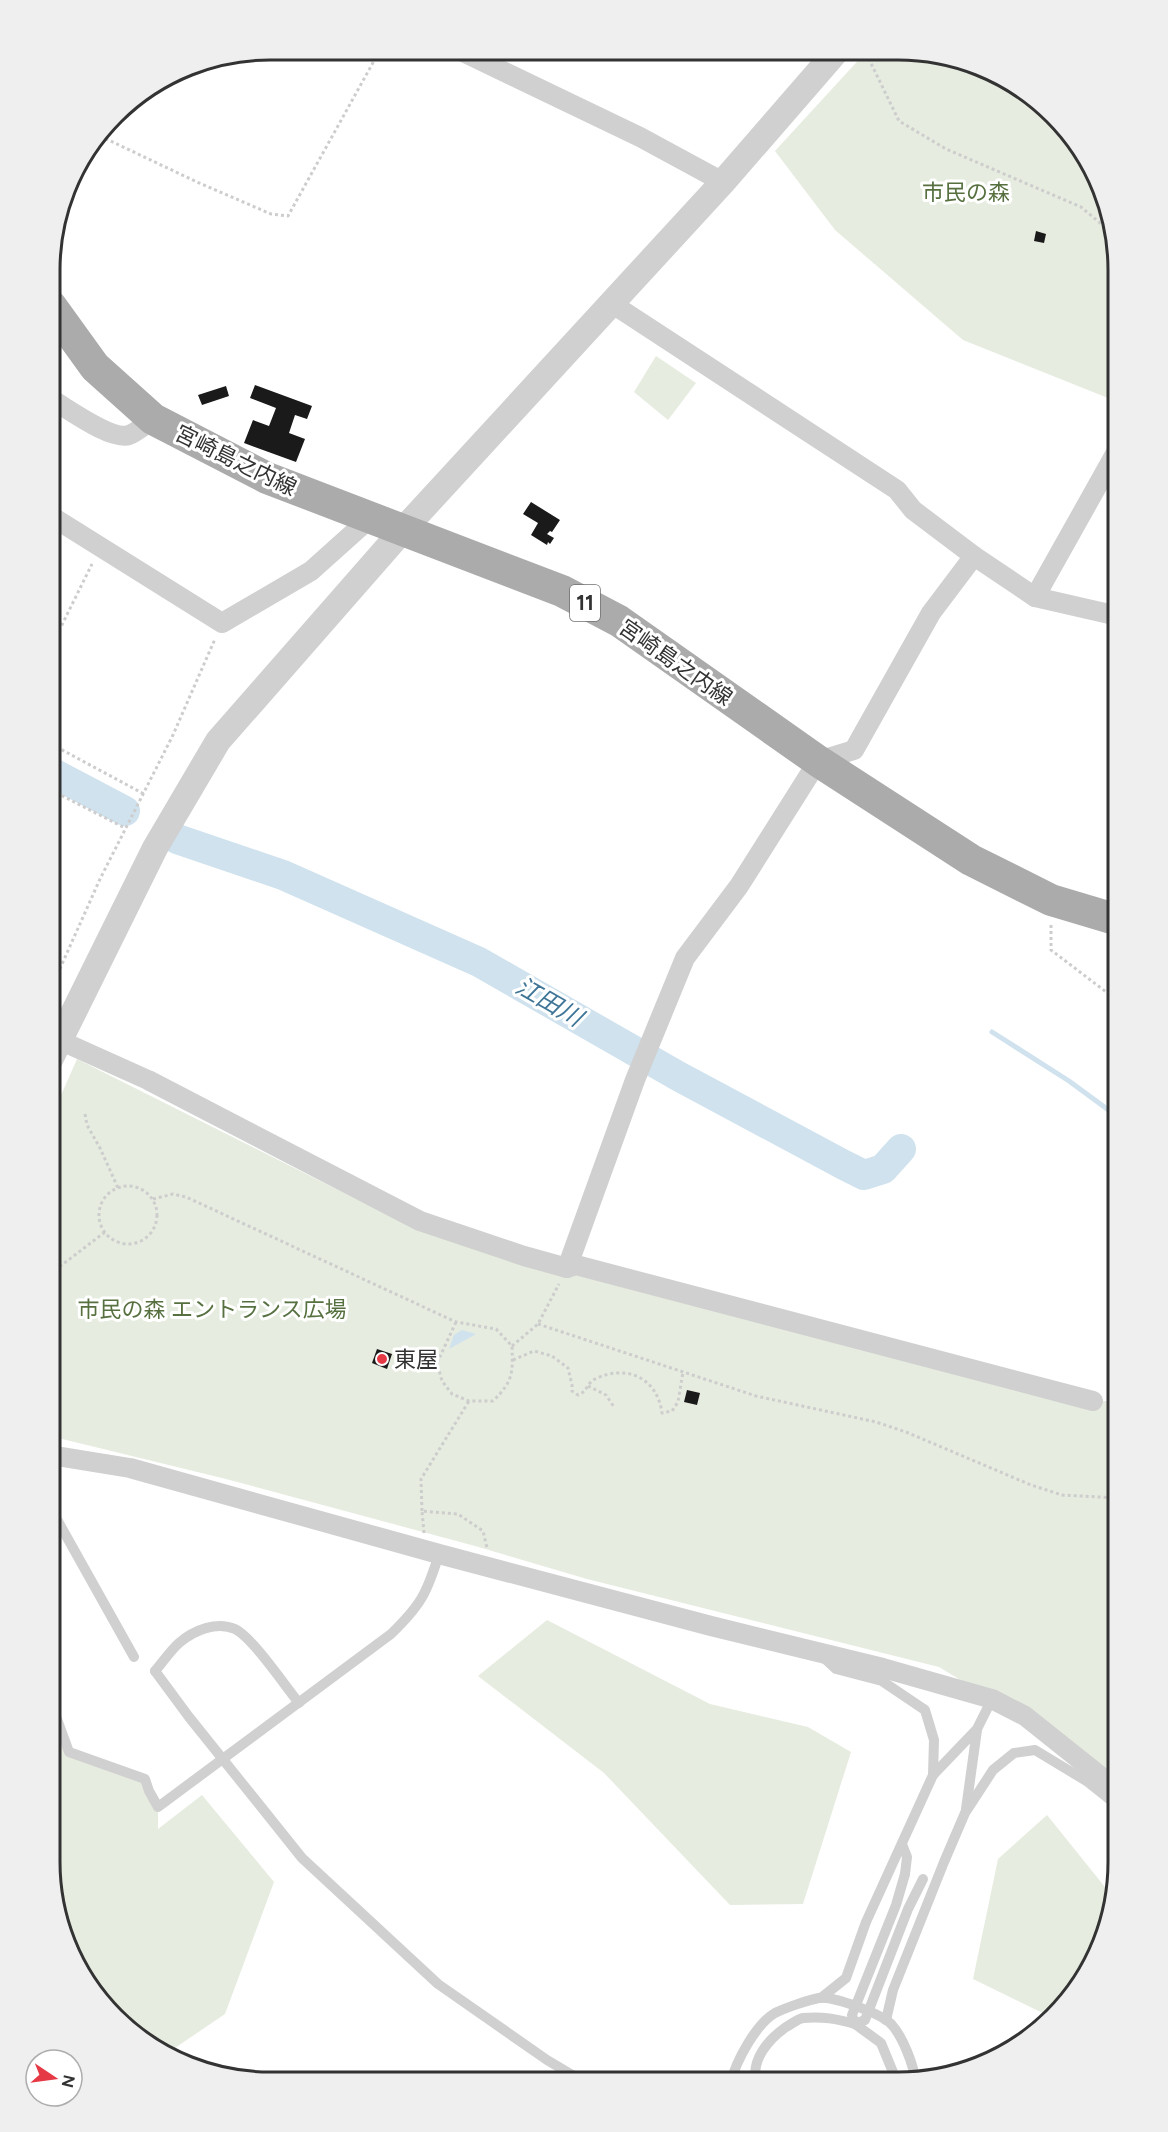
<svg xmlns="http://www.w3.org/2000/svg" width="1168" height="2132" font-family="Figtree,'Noto Sans JP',sans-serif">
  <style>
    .green { fill: #e6ecdf }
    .water { fill: #cfe2ee }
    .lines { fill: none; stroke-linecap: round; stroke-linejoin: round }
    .stream { stroke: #cfe2ee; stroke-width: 5 }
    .river { stroke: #cfe2ee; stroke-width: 30 }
    .building { fill: #1a1a1a }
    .path { stroke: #cdcdcd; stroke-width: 3; stroke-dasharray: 3 3; stroke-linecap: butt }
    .service { stroke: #d0d0d0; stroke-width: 10 }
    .minor { stroke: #d0d0d0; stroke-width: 20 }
    .tertiary { stroke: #d0d0d0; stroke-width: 26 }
    .primary { stroke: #ababab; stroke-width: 32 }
    .service-bridge { stroke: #d0d0d0; stroke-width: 10 }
    .poi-dot { fill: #e63946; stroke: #fff; stroke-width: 2 }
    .labels { text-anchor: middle; stroke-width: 6; stroke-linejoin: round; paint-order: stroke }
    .shield { fill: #fff; stroke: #707070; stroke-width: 1.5 }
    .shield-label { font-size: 21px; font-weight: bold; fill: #333 }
    .park-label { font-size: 22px; fill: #56703f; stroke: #fff }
    .street-label { font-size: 22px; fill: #333; stroke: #fff }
    .poi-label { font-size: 22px; fill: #333; stroke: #fff; text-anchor: start }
    .water-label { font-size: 24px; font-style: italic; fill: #3f7597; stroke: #fff }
    .rim { fill: none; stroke: #333; stroke-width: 3 }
  </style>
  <rect width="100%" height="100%" fill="#fff"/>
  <!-- green -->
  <g class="green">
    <polygon points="865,53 941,54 1043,104 1107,199 1118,270 1118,402 963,340 835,230 775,151"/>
    <polygon points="656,356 696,383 668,420 634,392"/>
    <polygon points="77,1059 416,1229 1093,1400 1118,1402 1118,1793 992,1699 939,1667 587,1579 475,1546 226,1479 50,1436 50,1120"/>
    <polygon points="547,1620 710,1704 808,1727 851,1752 803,1904 730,1905 604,1773 478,1676"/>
    <polygon points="50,1700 69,1752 145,1779 158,1807 158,1829 202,1795 274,1882 225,2014 166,2054 125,2028 61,1933 50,1862"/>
    <polygon points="1047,1815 1113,1897 1102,1946 1073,1997 1051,2017 973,1979 998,1859"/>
  </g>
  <!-- water -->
  <polygon class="water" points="462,1330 476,1334 449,1349 454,1335"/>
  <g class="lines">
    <!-- stream -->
    <polyline class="stream" points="992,1032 1069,1081 1118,1117"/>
    <!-- river -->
    <g class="river">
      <polyline points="51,772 125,811"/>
      <polyline points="177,839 283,875 479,962 678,1076 844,1165 864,1175 883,1169 901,1149"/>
    </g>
  </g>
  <!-- building -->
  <g class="building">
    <polygon points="1036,231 1046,234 1044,243 1034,241"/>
    <polygon points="255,385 312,406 307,419 295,415 289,433 305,439 296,462 244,443 253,420 269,426 276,408 250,398"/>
    <polygon points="226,386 229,396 202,405 198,395"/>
    <polygon points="531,502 560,520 552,532 550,531 547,534 554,538 550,544 548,542 547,545 531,535 538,523 523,514"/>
    <polygon points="377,1349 392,1354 387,1369 372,1363"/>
    <polygon points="687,1390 700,1393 697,1405 684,1402"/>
  </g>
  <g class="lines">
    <!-- path -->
    <g class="path">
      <polyline points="866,53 899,121 946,149 1081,207 1112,233"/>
      <polyline points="100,136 197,182 271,214 288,216 380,50"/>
      <polyline points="51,647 92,564"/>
      <polyline points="51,744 144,794"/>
      <polyline points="51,790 125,828"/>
      <polyline points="1051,925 1051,950 1118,1001"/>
      <polyline points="50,991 100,879 173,735 215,639"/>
      <polyline points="85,1114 87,1125 100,1148 118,1188"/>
      <circle cx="128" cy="1215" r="29"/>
      <path d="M153,1199L173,1194L186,1197L456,1322L496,1329L512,1346C513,1374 513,1381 493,1401H469L452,1394L442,1381L437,1363L456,1322"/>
      <polyline points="50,1274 105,1232"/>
      <polyline points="538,1324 756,1396 876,1422 906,1432 1031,1485 1062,1495 1118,1498"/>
      <polyline points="512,1346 538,1324 559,1284"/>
      <path d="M513,1360L534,1351L552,1356L568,1368L572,1385V1391L578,1395C587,1392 587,1383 595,1379C626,1364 657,1377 662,1413L672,1411L678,1402L683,1372"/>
      <polyline points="588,1386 606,1395 614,1407"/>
      <polyline points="422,1511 421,1479 469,1401"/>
      <polyline points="424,1533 422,1511 458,1514 483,1531 487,1548"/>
    </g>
    <!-- service -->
    <g class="service">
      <polyline points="50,1507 134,1657"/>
      <path d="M155,1671C163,1662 170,1651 179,1643C194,1630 217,1621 235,1629C253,1638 285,1686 299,1703"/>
      <path d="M50,1700L69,1752L145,1779L149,1791L158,1807L391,1634C421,1605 427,1593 439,1554"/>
      <polyline points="933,1775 977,1729 992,1699"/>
      <polyline points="966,1809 977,1730"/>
      <polyline points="902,1844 907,1857 905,1874"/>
      <polyline points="821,1998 846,1978 866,1922 933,1775 934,1740 925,1710 882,1681 836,1669 822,1656"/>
      <polyline points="886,2020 893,1990 944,1862 965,1813 993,1770 1014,1753 1035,1750 1088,1782 1118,1806"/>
      <polyline points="855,2024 881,2043 897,2082"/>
      <path d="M731,2082C736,2061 756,2024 775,2013C785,2008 808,2000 819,1998C833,1996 883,2014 892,2025C902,2036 914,2065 915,2080"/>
    </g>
    <!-- minor -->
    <g class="minor">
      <polyline points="461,51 640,137 723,182"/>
      <polyline points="611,303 897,490 913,510 974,556 1035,597 1118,616"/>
      <path d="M51,399C67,408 111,441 129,435C137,432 146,424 153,419"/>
      <polyline points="51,516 222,623 311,571 369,519"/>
      <polyline points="1035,597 1118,449"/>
      <polyline points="59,1040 148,1080 420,1221 524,1256 567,1268 576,1265 1093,1401"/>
      <polyline points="567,1268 635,1080 685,958 739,886 818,761 854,750 931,613 974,556"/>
      <polyline points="50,1455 130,1468 439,1554 711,1626 883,1668 992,1699 1025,1716 1104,1779 1118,1793"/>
    </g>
    <!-- tertiary -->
    <polyline class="tertiary" points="50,1060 155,848 218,741 402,531 723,182 835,53"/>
    <!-- primary -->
    <polyline class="primary" points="51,306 95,367 153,419 267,478 562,591 619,621 818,761 971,860 1051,900 1118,920"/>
    <!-- service-bridge -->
    <g class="service-bridge">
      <polyline points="155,1671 189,1717 302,1858 438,1984 547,2060 584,2082"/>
      <polyline points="855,2024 865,2020 908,1909 923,1879"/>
      <path d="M756,2082C751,2059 769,2039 786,2027C792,2024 797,2019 803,2018C822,2016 837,2019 855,2024L852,2015L896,1905L905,1874"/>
    </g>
  </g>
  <!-- markers -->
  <circle class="poi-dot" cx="382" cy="1359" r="6"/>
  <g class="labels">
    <!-- shield labels -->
    <rect class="shield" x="570" y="585" width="30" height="36" rx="4.5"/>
    <g class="shield-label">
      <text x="585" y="610">11</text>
    </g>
    <!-- park labels -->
    <g class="park-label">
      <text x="966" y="200">市民の森</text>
      <text x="212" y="1317">市民の森 エントランス広場</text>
    </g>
    <!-- street labels -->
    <g class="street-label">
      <text transform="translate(236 460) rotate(26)" y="8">宮崎島之内線</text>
      <text transform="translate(676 662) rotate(35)" y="8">宮崎島之内線</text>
    </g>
    <!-- poi labels -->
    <g class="poi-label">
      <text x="394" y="1367">東屋</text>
    </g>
    <!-- water labels -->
    <g class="water-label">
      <text transform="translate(549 1002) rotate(30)" y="8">江田川</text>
    </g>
  </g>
  <!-- crop -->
  <path d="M0 0H1168V2132H0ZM270 60H898A210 210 0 0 1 1108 270V1862A210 210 0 0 1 898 2072H270A210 210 0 0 1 60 1862V270A210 210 0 0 1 270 60Z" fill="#efefef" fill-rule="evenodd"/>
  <path class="rim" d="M270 60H898A210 210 0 0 1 1108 270V1862A210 210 0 0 1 898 2072H270A210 210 0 0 1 60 1862V270A210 210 0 0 1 270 60Z"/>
  <!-- north arrow -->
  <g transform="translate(54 2078) rotate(103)"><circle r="28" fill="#ffffff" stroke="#adadad" stroke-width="1.5"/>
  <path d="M0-4.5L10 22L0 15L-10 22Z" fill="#e63946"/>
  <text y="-9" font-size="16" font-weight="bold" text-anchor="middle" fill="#333333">N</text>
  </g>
</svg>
